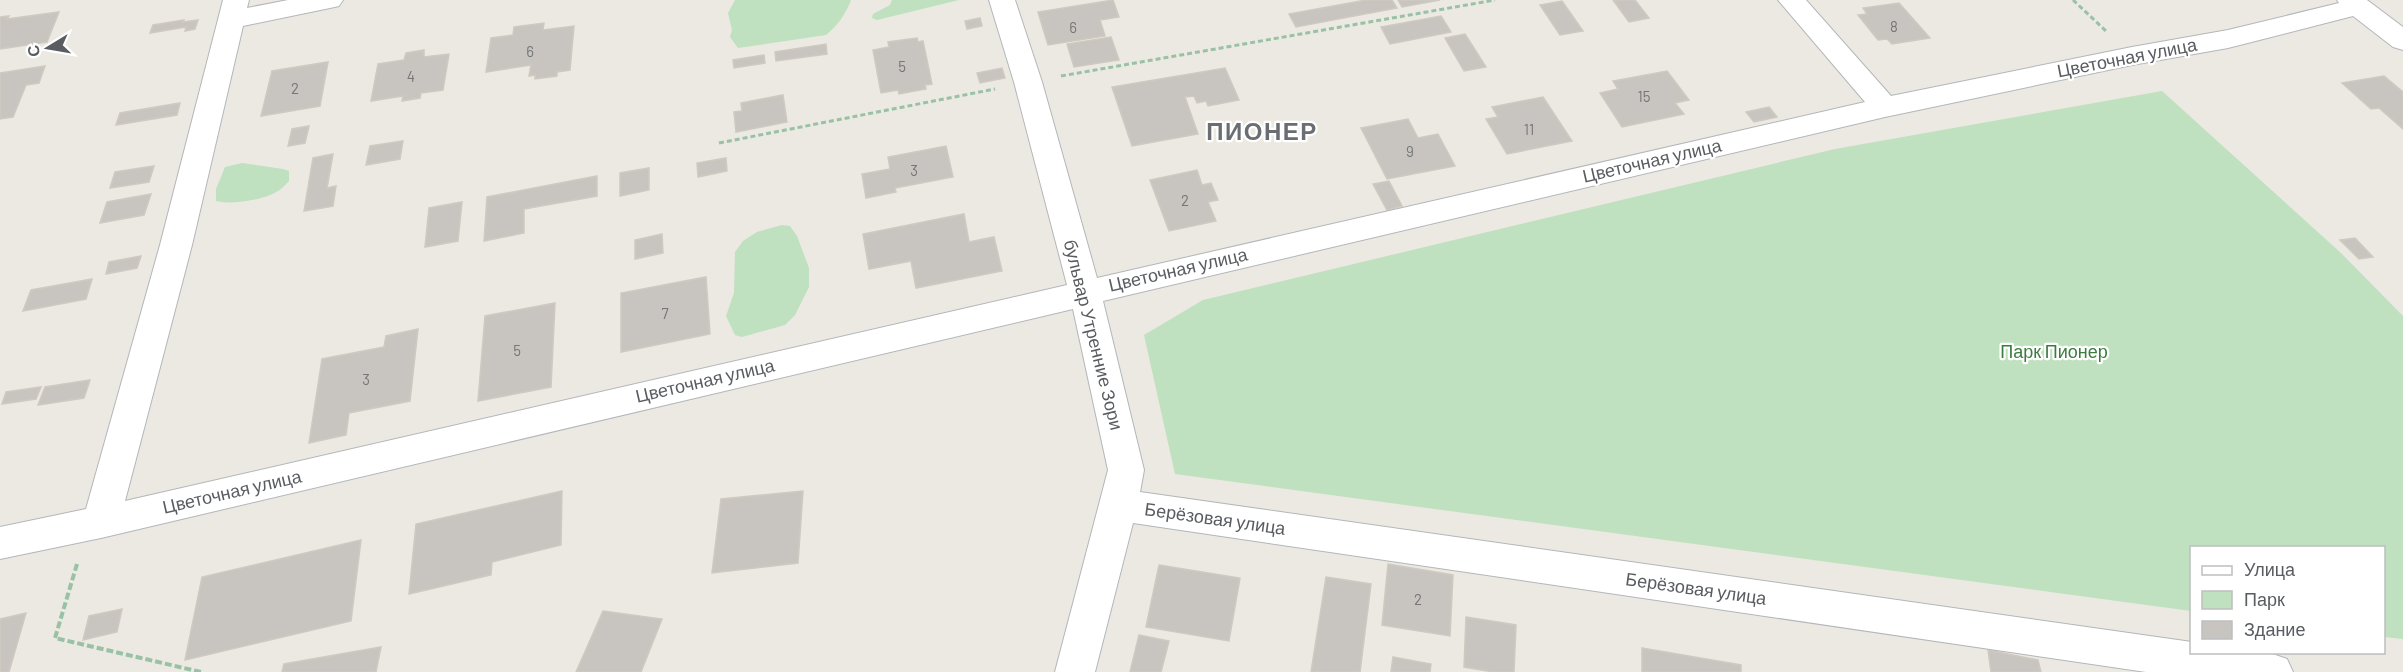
<svg xmlns="http://www.w3.org/2000/svg" width="2403" height="672" font-family="Barlow,sans-serif">
  <style>
    .green { fill: #bfe1bf }
    .building { fill: #c8c5c0; stroke: #cfcac0; stroke-width: 1.5 }
    .lines { fill: none; stroke-linecap: round; stroke-linejoin: round }
    .minor-casing { stroke: #b3b6ba; stroke-width: 2 }
    .path-far1 { stroke: #99c1a5; stroke-width: 3; stroke-dasharray: 5 3; stroke-linecap: butt }
    .path { stroke: #99c1a5; stroke-width: 4; stroke-dasharray: 7 3; stroke-linecap: butt }
    .minor { fill: #fff; fill-rule: evenodd }
    .labels { text-anchor: middle; stroke-width: 4.5; stroke-linejoin: round; paint-order: stroke }
    .number-label { font-size: 15px; fill: #757678 }
    .street-label { font-size: 18px; fill: #595c60; stroke: #fff }
    .park-label { font-size: 18px; fill: #3b7d3f; stroke: #fff }
    .district-label { font-size: 24px; font-weight: bold; letter-spacing: 1.5px; fill: #6a6e72; stroke: #fff }
  </style>
  <rect width="100%" height="100%" fill="#ebe9e1"/>
  <!-- green -->
  <g class="green">
    <path d="M735,0H851C846,14 837,26 826,35L738,48L730,37L732,30L728,13Z"/>
    <polygon points="892,0 959,0 877,20 872,18 873,14 890,5"/>
    <polygon points="2162,91 2341,253 2403,316 2403,639 2384,637 2384,548 2192,548 2191,611 1175,474 1144,335 1203,300 1835,149"/>
    <path d="M242,163L283,169L289,171V181C286,184 282,189 278,191C265,200 230,205 216,201V189L225,167Z"/>
    <polygon points="782,225 790,226 797,236 809,268 809,287 795,315 785,325 742,337 735,335 726,316 734,293 735,252 743,241 757,232"/>
  </g>
  <!-- building -->
  <g class="building">
    <polygon points="1113,0 1119,17 1100,20 1105,36 1048,45 1038,12"/>
    <polygon points="1366,0 1392,0 1397,8 1296,27 1289,14"/>
    <polygon points="1398,0 1440,0 1402,7"/>
    <polygon points="1613,0 1635,0 1649,18 1629,22"/>
    <polygon points="1562,1 1583,31 1560,35 1540,5"/>
    <polygon points="1899,3 1930,38 1892,44 1887,39 1878,40 1858,15 1867,14 1863,8"/>
    <polygon points="59,12 47,42 0,49 0,17 9,16 7,19"/>
    <polygon points="1441,16 1451,32 1390,44 1381,27"/>
    <polygon points="980,18 982,26 967,29 965,21"/>
    <polygon points="184,20 183,22 198,20 195,29 185,31 186,27 150,33 153,25"/>
    <polygon points="544,23 543,30 574,26 570,70 557,72 557,76 535,79 535,75 529,76 531,65 486,72 491,38 513,35 514,27"/>
    <polygon points="1465,34 1486,67 1464,71 1445,38"/>
    <polygon points="1111,37 1119,60 1074,67 1067,44"/>
    <polygon points="917,38 918,42 923,41 932,84 925,85 926,89 899,94 898,90 881,93 873,50 889,47 888,42"/>
    <polygon points="826,44 827,54 776,61 775,52"/>
    <polygon points="424,50 424,57 449,54 443,90 421,93 420,98 402,101 403,96 371,101 378,64 404,60 406,53"/>
    <polygon points="764,55 765,63 734,68 733,60"/>
    <polygon points="328,62 320,106 261,116 272,71"/>
    <polygon points="45,66 39,83 26,85 13,117 0,119 0,73"/>
    <polygon points="1002,68 1005,78 980,83 977,73"/>
    <polygon points="1225,68 1239,100 1208,106 1206,101 1197,103 1194,96 1185,97 1198,134 1132,146 1112,87"/>
    <polygon points="1667,71 1689,100 1675,103 1684,114 1622,127 1600,93 1618,89 1613,81"/>
    <polygon points="2384,76 2403,92 2403,129 2379,108 2371,109 2342,83"/>
    <polygon points="783,95 787,122 736,132 734,112 742,111 741,103"/>
    <polygon points="1543,97 1572,141 1507,154 1486,119 1498,117 1492,107"/>
    <polygon points="180,103 177,115 116,125 120,113"/>
    <polygon points="1769,107 1777,117 1754,122 1746,112"/>
    <polygon points="1408,119 1418,138 1438,134 1455,166 1387,179 1361,128"/>
    <polygon points="309,126 305,143 288,146 292,129"/>
    <polygon points="403,141 400,159 366,165 370,146"/>
    <polygon points="946,146 953,177 895,188 896,192 866,198 862,174 890,169 888,157"/>
    <polygon points="333,154 327,188 336,186 333,206 304,211 313,158"/>
    <polygon points="726,158 727,171 698,177 697,163"/>
    <polygon points="154,166 149,182 110,188 115,172"/>
    <polygon points="649,168 649,190 620,196 620,173"/>
    <polygon points="1197,170 1202,185 1211,183 1218,200 1208,202 1216,221 1169,231 1150,180"/>
    <polygon points="597,176 597,196 524,209 524,233 484,241 487,197"/>
    <polygon points="1389,181 1402,206 1387,210 1373,184"/>
    <polygon points="151,194 144,215 100,223 107,202"/>
    <polygon points="462,202 458,241 425,247 429,208"/>
    <polygon points="964,214 969,242 994,237 1002,271 916,288 911,261 869,269 863,234"/>
    <polygon points="662,234 663,253 635,259 635,240"/>
    <polygon points="2355,238 2373,257 2359,259 2340,240"/>
    <polygon points="141,256 137,268 106,274 109,262"/>
    <polygon points="706,277 710,334 621,352 621,293"/>
    <polygon points="92,279 86,299 23,311 31,290"/>
    <polygon points="555,303 551,387 478,401 485,316"/>
    <polygon points="418,329 410,401 349,413 346,435 309,443 322,359 384,347 386,336"/>
    <polygon points="90,380 84,398 38,405 45,387"/>
    <polygon points="41,387 36,399 2,404 6,392"/>
    <polygon points="562,491 561,545 492,562 491,575 409,594 416,524"/>
    <polygon points="803,491 798,563 712,573 721,499"/>
    <polygon points="361,540 351,621 185,660 202,577"/>
    <polygon points="1388,564 1453,575 1450,636 1382,625"/>
    <polygon points="1159,565 1240,578 1229,641 1146,627"/>
    <polygon points="1326,577 1371,584 1360,672 1311,672"/>
    <polygon points="122,609 117,632 83,640 89,616"/>
    <polygon points="603,611 662,619 641,672 576,672"/>
    <polygon points="26,613 9,672 0,672 0,619"/>
    <polygon points="1466,617 1516,625 1514,672 1493,672 1464,667"/>
    <polygon points="1139,635 1169,641 1161,672 1130,672"/>
    <polygon points="381,647 376,672 282,672 284,664"/>
    <polygon points="1642,648 1741,665 1741,672 1642,672"/>
    <polygon points="1988,650 2038,660 2041,672 1991,672"/>
    <polygon points="1393,657 1431,664 1430,672 1391,672"/>
  </g>
  <g class="lines">
    <!-- minor casing -->
    <g class="minor-casing">
      <polygon id="minor" points="223,0 249,0 247,8 288,0 343,0 339,6 330,8 243,26 192,245 125,501 1067,285 1014,82 989,0 1015,0 1042,82 1097,278 1865,102 1778,0 1806,0 1891,96 2132,47 2228,30 2339,3 2337,0 2367,0 2403,27 2403,50 2393,47 2353,16 2228,48 2132,65 1885,117 1103,301 1144,470 1140,492 2192,642 2192,652 2267,652 2287,659 2293,672 2146,672 1133,523 1095,672 1055,672 1108,470 1073,309 101,538 0,559 0,527 86,509 160,245"/>
    </g>
    <!-- path-far1 -->
    <g class="path-far1">
      <polyline points="2073,0 2106,31"/>
      <polyline points="1061,76 1495,0"/>
      <polyline points="719,143 995,89"/>
    </g>
    <!-- path -->
    <polyline class="path" points="77,564 55,638 201,672"/>
    <!-- minor -->
    <use href="#minor" class="minor"/>
  </g>
  <g class="labels">
    <!-- number labels -->
    <g class="number-label">
      <text x="1894" y="32">8</text>
      <text x="1073" y="33">6</text>
      <text x="530" y="57">6</text>
      <text x="902" y="72">5</text>
      <text x="411" y="82">4</text>
      <text x="295" y="94">2</text>
      <text x="1644" y="102">15</text>
      <text x="1529" y="135">11</text>
      <text x="1410" y="157">9</text>
      <text x="914" y="176">3</text>
      <text x="1185" y="206">2</text>
      <text x="665" y="319">7</text>
      <text x="517" y="356">5</text>
      <text x="366" y="385">3</text>
      <text x="1418" y="605">2</text>
    </g>
    <!-- street labels -->
    <g class="street-label">
      <text transform="translate(2127 58) rotate(-11)" y="6">Цветочная улица</text>
      <text transform="translate(1652 161) rotate(-13)" y="6">Цветочная улица</text>
      <text transform="translate(1178 270) rotate(-13)" y="6">Цветочная улица</text>
      <text transform="translate(1093 335) rotate(76)" y="6">бульвар Утренние Зори</text>
      <text transform="translate(705 381) rotate(-13)" y="6">Цветочная улица</text>
      <text transform="translate(232 492) rotate(-13)" y="6">Цветочная улица</text>
      <text transform="translate(1215 519) rotate(8)" y="6">Берёзовая улица</text>
      <text transform="translate(1696 589) rotate(8)" y="6">Берёзовая улица</text>
    </g>
    <!-- park labels -->
    <g class="park-label">
      <text x="2054" y="358">Парк Пионер</text>
    </g>
    <!-- district labels -->
    <g class="district-label">
      <text x="1262" y="140">ПИОНЕР</text>
    </g>
  </g>
  <!-- legend -->
  <rect x="2190" y="546" width="195" height="108" fill="#ffffff" stroke="#bdbebf" stroke-width="1.5"/>
  <rect x="2202" y="566" width="30" height="9" fill="#ffffff" stroke="#bdbebf" stroke-width="1.5"/>
  <text x="2244" y="576" font-size="18" fill="#595c60">Улица</text>
  <rect x="2202" y="591" width="30" height="18" fill="#bfe1bf" stroke="#bdbebf" stroke-width="1.5"/>
  <text x="2244" y="606" font-size="18" fill="#595c60">Парк</text>
  <rect x="2202" y="621" width="30" height="18" fill="#c8c5c0" stroke="#bdbebf" stroke-width="1.5"/>
  <text x="2244" y="636" font-size="18" fill="#595c60">Здание</text>
  <!-- north arrow -->
  <g transform="translate(48 48) rotate(259)" stroke="#ffffff" stroke-width="4.5" paint-order="stroke">
  <path d="M0-4.5L10 22L0 15L-10 22Z" fill="#595c60"/>
  <text y="-9" font-size="16" font-weight="bold" text-anchor="middle" fill="#595c60">С</text>
  </g>
</svg>
